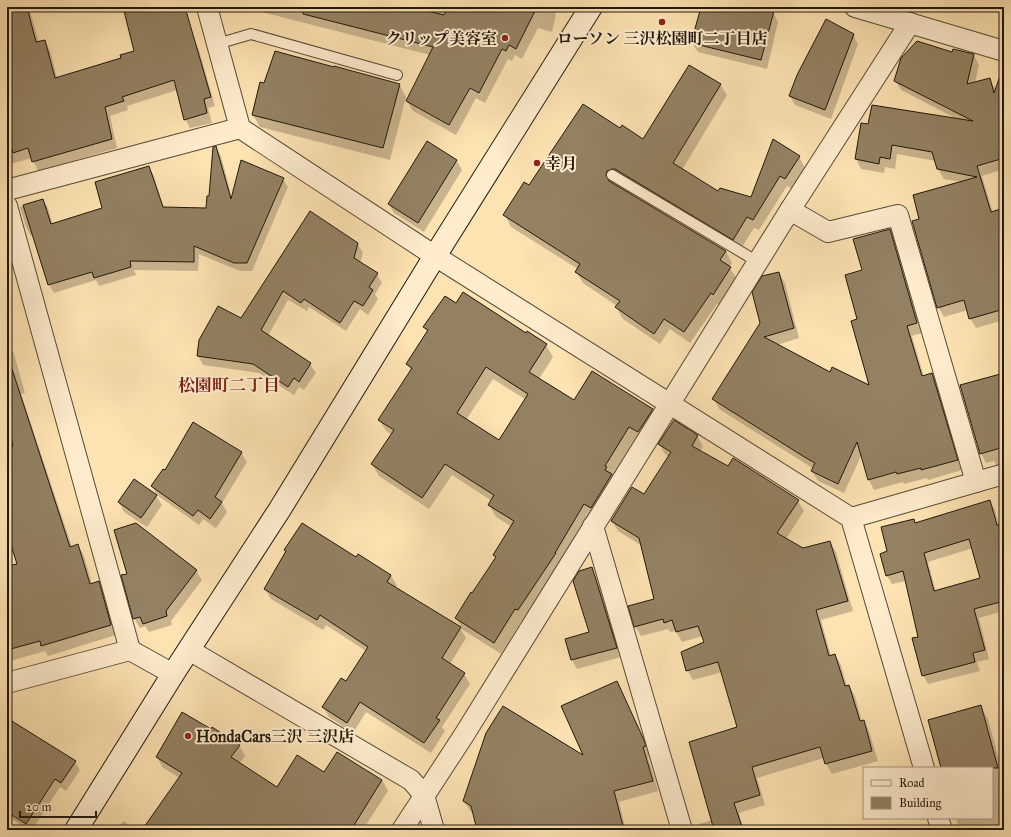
<svg xmlns="http://www.w3.org/2000/svg" width="1011" height="837" font-family="'IM FELL Great Primer','Noto Serif JP',serif">
  <style>
    .shadow { fill: #0003; fill-rule: evenodd }
    .building { fill: #938162; stroke: #20180c; fill-rule: evenodd }
    .lines { fill: none; stroke-linecap: round; stroke-linejoin: round }
    .lane-casing { stroke: #574a36; stroke-width: 12 }
    .street-casing { stroke: #574a36; stroke-width: 22 }
    .secondary-casing { stroke: #20180c; stroke-width: 24 }
    .lane { stroke: #feeccd; stroke-width: 10 }
    .street { stroke: #feeccd; stroke-width: 20 }
    .secondary { stroke: #feeccd; stroke-width: 22 }
    .poi-dot { fill: #8f2418; stroke: #feeccd; stroke-width: 1.5 }
    .labels { text-anchor: middle; stroke-width: 4; stroke-linejoin: round; paint-order: stroke }
    .poi-label { font-size: 16px; font-weight: bold; fill: #20180c; stroke: #feeccd; text-anchor: start }
    .neighbourhood-label { font-size: 17px; font-weight: bold; fill: #7a1f14; stroke: #feeccd }
  </style>
  <rect width="100%" height="100%" fill="#fde2b2"/>
  <filter id="stains"><feTurbulence type="fractalNoise" baseFrequency=".005" numOctaves="4"/><feColorMatrix values="0 0 0 0 .2 0 0 0 0 .09 0 0 0 0 .02 0 0 0 .5 -.17"/></filter>
  <radialGradient id="worn" r=".72"><stop offset=".6" stop-color="#630" stop-opacity="0"/><stop offset="1" stop-color="#630" stop-opacity=".3"/></radialGradient>
  <!-- shadow -->
  <g class="shadow">
    <polygon points="7,7 29,7 39,43 45,41 50,50 57,78 122,59 135,51 124,7 178,7 199,50 215,106 208,108 212,123 190,128 185,119 177,90 127,106 128,110 110,116 117,148 38,171 32,158 7,165"/>
    <polygon points="242,7 551,7 556,15 552,32 538,28 522,59 515,55 512,61 508,59 485,103 476,98 456,135 413,111 407,101 430,55"/>
    <polygon points="702,7 752,7 773,12 778,22 767,69 698,52 692,43"/>
    <polygon points="853,35 858,44 831,119 795,105 790,96"/>
    <polygon points="953,53 974,55 979,65 975,83 989,79 995,88 1004,119 1004,169 982,176 993,213 1004,209 1004,320 976,328 970,318 968,310 944,317 938,307 920,219 962,182 944,179 938,169 936,161 897,154 895,169 885,167 884,173 861,169 856,159 862,124 869,126 957,119 901,90 895,80"/>
    <polygon points="399,84 406,97 390,160 260,127 253,115"/>
    <polygon points="720,84 727,95 682,170 718,193 751,199 799,157 805,168 792,189 787,186 759,230 754,228 740,250 615,180 613,184 726,251 732,263 729,267 737,279 720,305 717,304 690,343 670,329 660,344 623,319 616,307 617,306 583,283 576,272 578,269 511,227 505,215 530,187 620,129 644,140"/>
    <polygon points="427,143 457,161 462,170 424,232 394,213 389,204"/>
    <polygon points="216,147 221,156 232,198 283,179 288,187 252,271 240,271 199,254 198,271 134,270 136,275 99,286 96,280 54,293 49,284 34,235 31,236 26,227 20,207 43,200 48,208 53,225 103,209 149,167 154,176 164,208 207,209 210,197"/>
    <polygon points="310,212 357,243 363,253 360,263 377,274 382,283 375,294 378,299 368,315 360,309 346,331 309,307 307,311 288,300 268,336 310,364 316,373 304,390 299,387 294,395 259,373 203,365 198,356 241,320"/>
    <polygon points="890,230 895,240 922,333 912,336 924,377 932,374 937,384 962,470 928,480 927,478 904,484 903,482 874,490 869,480 862,454 844,493 818,481 812,471 814,469 719,409 714,399 761,323 779,273 785,283 799,338 777,345 830,374 871,387 858,320 863,271"/>
    <path d="M456,304L526,334L546,345L553,357L539,379L575,402L652,409L659,421L645,444L636,438L612,476L618,487L525,622L522,620L501,654L460,628L466,638L450,664L464,674L470,684L442,727L445,731L431,753L366,712L353,733L329,717L323,707L346,682L366,651L326,625L323,630L271,599L265,589L356,558L391,575L397,586L395,588L462,628L456,618L496,558L494,555L512,527L496,517L489,505L492,501L452,475L429,509L379,476L372,464L391,435L386,431L379,420L411,370L407,364L427,332L424,327ZM493,379L525,399L499,441L466,420Z"/>
    <polygon points="7,344 9,344 14,354 25,393 21,394 72,547 78,545 84,556 92,584 99,583 104,593 116,635 48,656 45,651 7,662 7,611 35,603 7,529"/>
    <polygon points="1004,374 1004,465 997,467 994,461 986,463 981,453"/>
    <polygon points="674,422 697,436 703,446 700,452 729,467 798,501 804,511 786,539 803,549 830,542 836,552 853,611 821,620 831,656 835,655 841,665 847,687 849,686 855,696 862,722 864,721 869,731 878,761 832,774 826,764 824,758 757,778 765,805 739,813 744,830 701,830 699,824 712,820 739,728 722,672 693,680 687,670 705,643 703,636 682,642 676,631 670,632 668,629 641,636 635,626 656,600 642,546 618,531 612,521 644,495 669,457 665,454 659,444"/>
    <polygon points="241,452 247,462 222,503 227,512 216,528 203,519 199,525 157,495 152,486 165,472"/>
    <polygon points="134,480 156,496 162,505 147,527 124,512 119,502"/>
    <path d="M990,502L995,510L999,526L1004,525V611L979,618L989,659L977,662L980,671L928,684L923,675L919,638L906,581L892,584L887,576L888,552L914,520L916,524ZM973,548L981,579L936,592L928,562Z"/>
    <polygon points="591,568 597,578 621,657 577,669 572,660 566,639 590,632"/>
    <polygon points="196,571 202,580 171,621 172,625 149,632 145,626 140,628 134,618"/>
    <polygon points="617,682 649,751 651,756 648,757 658,791 619,802 626,830 478,830 474,814 470,811 464,801 586,757"/>
    <polygon points="981,707 988,719 998,756 1001,762 1004,771 1004,830 959,830 956,818 992,818 992,768 942,768"/>
    <polygon points="7,727 75,762 80,770 66,791 60,787 32,830 28,830 7,816"/>
    <polygon points="239,745 245,756 239,764 277,788 325,774 382,780 388,791 364,828 365,830 144,830 180,778 163,768 157,757"/>
    <polygon points="123,821 138,830 118,830"/>
  </g>
  <!-- building -->
  <g class="building">
    <polygon points="7,7 27,7 36,42 45,40 55,78 121,58 120,55 134,51 123,7 185,7 211,97 204,99 207,113 184,120 174,80 122,97 124,101 105,107 112,139 32,162 28,148 13,153 7,133"/>
    <polygon points="304,7 411,7 444,15 448,7 537,7 516,49 509,45 506,51 502,49 479,93 470,88 449,125 406,101 433,47 303,14"/>
    <polygon points="701,7 756,7 774,11 761,60 691,43"/>
    <polygon points="826,19 854,34 825,110 789,96 797,75"/>
    <polygon points="917,41 952,52 953,49 974,54 967,84 990,78 994,93 1000,76 1004,77 1004,158 977,166 991,212 1004,208 1004,309 969,319 964,300 937,308 912,221 919,219 913,195 977,177 937,169 932,152 892,145 890,159 880,157 879,164 855,159 861,123 868,124 872,105 973,121 894,81 901,58"/>
    <polygon points="275,51 334,67 334,66 400,84 383,148 252,115 260,82 264,83"/>
    <polygon points="689,65 721,84 673,163 718,191 720,188 751,197 773,139 800,156 785,179 780,176 753,220 747,217 733,240 615,169 612,169 607,171 606,175 609,181 726,251 720,260 731,267 713,295 711,293 684,332 664,319 654,334 615,307 620,301 575,272 580,264 503,215 524,182 529,185 583,104 620,128 622,125 643,139"/>
    <polygon points="427,141 457,160 418,223 388,204"/>
    <polygon points="216,146 231,199 241,160 284,178 247,263 234,263 194,246 194,262 130,261 131,267 94,278 92,272 48,285 23,205 43,199 51,224 102,208 95,182 149,166 163,207 206,208 207,196 209,196 213,147"/>
    <polygon points="310,211 358,243 354,258 378,273 369,287 373,290 363,306 354,301 340,323 304,299 301,303 283,291 261,330 311,363 299,382 294,378 288,387 253,364 197,356 199,340 218,306 241,318"/>
    <polygon points="890,229 917,323 907,326 922,376 932,373 958,460 921,470 921,468 897,474 896,472 868,480 857,442 838,484 811,471 815,463 806,458 712,399 760,323 752,292 762,276 779,272 794,328 764,337 830,372 832,367 869,385 851,321 857,319 845,275 862,270 853,239"/>
    <path d="M463,292L526,333L527,331L547,344L529,372L574,400L592,371L653,409L638,432L629,427L605,466L607,467L605,470L612,474L591,508L584,504L555,553H556L518,610L515,609L494,643L455,618L471,592L472,593L496,557L493,555L514,521L488,505L494,495L445,464L422,498L371,464L394,430L378,420L412,368L406,364L428,330L423,327L445,296L456,303ZM486,367L528,394L499,440L457,413Z"/>
    <polygon points="12,369 70,547 78,544 90,584 99,581 111,625 41,646 40,641 7,650 7,566 17,564 7,532 7,448 13,446 7,425 7,370"/>
    <polygon points="1004,373 1004,447 980,454 960,385"/>
    <polygon points="674,420 698,435 692,446 728,466 733,458 799,500 777,533 803,548 830,541 848,601 816,610 829,656 835,654 845,686 849,685 860,721 864,720 872,751 825,764 820,747 752,767 760,795 734,803 743,830 714,830 689,742 737,727 718,662 686,671 681,652 704,642 698,626 676,632 672,620 664,623 663,619 634,627 628,606 654,599 639,538 611,521 632,487 644,494 671,452 658,444"/>
    <polygon points="193,422 242,452 215,497 222,502 210,519 198,510 193,516 151,486 163,469 165,470"/>
    <polygon points="134,479 157,495 141,518 118,502"/>
    <path d="M990,500L997,525L1004,524V601L974,609L985,650L973,653L975,662L922,676L912,638L918,637L903,571L886,576L880,554L887,551L881,527L914,519L915,523ZM969,539L980,578L934,591L924,553Z"/>
    <polygon points="136,523 197,570 166,611 167,616 143,624 140,617 133,619 121,575 127,574 114,530"/>
    <polygon points="302,523 356,557 358,554 391,575 387,582 461,627 442,658 465,673 436,718 440,720 424,743 360,702 347,723 322,707 341,678 346,681 368,647 320,615 317,620 264,589 286,551 284,550"/>
    <polygon points="592,567 617,648 571,660 565,639 589,632 573,581 579,571"/>
    <polygon points="617,681 644,740 646,746 643,747 653,781 614,791 624,830 477,830 471,806 463,801 486,733 503,706 583,755 561,706"/>
    <polygon points="981,705 998,768 941,768 928,720"/>
    <polygon points="182,712 211,729 212,727 240,745 231,757 277,787 297,755 324,772 337,752 382,780 351,830 142,830 182,773 156,757"/>
    <polygon points="7,718 76,761 61,783 55,779 26,824 7,812"/>
  </g>
  <g class="lines">
    <!-- lane casing -->
    <g class="lane-casing">
      <g id="lane">
        <polyline points="217,44 251,34 397,75"/>
        <polyline points="612,175 758,262"/>
      </g>
    </g>
    <!-- street casing -->
    <g class="street-casing">
      <g id="street">
        <polyline points="207,7 240,128 435,256 851,518 924,768"/>
        <polyline points="855,7 1004,51"/>
        <polyline points="7,190 240,128"/>
        <polyline points="7,206 130,650"/>
        <polyline points="790,210 828,232 898,215 976,482"/>
        <polyline points="851,518 1004,474"/>
        <polyline points="593,526 682,830"/>
        <polyline points="189,650 411,780 424,795 434,830"/>
        <polyline points="7,683 130,650 173,674"/>
        <polyline points="938,818 942,830"/>
        <polyline points="402,830 464,735 790,210 910,23"/>
      </g>
    </g>
    <!-- secondary casing -->
    <g class="secondary-casing">
      <polyline id="secondary" points="76,830 173,674 280,509 435,256 591,7"/>
    </g>
    <!-- lane -->
    <use href="#lane" class="lane"/>
    <!-- street -->
    <use href="#street" class="street"/>
    <!-- secondary -->
    <use href="#secondary" class="secondary"/>
  </g>
  <!-- markers -->
  <g class="poi-dot">
    <circle cx="662" cy="22" r="4"/>
    <circle cx="505" cy="38" r="4"/>
    <circle cx="537" cy="163" r="4"/>
    <circle cx="188" cy="736" r="4"/>
  </g>
  <g class="labels">
    <!-- poi labels -->
    <g class="poi-label">
      <text x="497" y="44" text-anchor="end">クリップ美容室</text>
      <text x="662" y="44" text-anchor="middle">ローソン 三沢松園町二丁目店</text>
      <text x="545" y="169">幸月</text>
      <text x="196" y="742">HondaCars三沢 三沢店</text>
    </g>
    <!-- neighbourhood labels -->
    <g class="neighbourhood-label">
      <text x="229" y="391">松園町二丁目</text>
    </g>
  </g>
  <!-- margin -->
  <rect width="1011" height="837" fill="none" stroke="#fde2b2" stroke-width="24"/>
  <rect x="8" y="8" width="995" height="821" fill="none" stroke="#20180c" stroke-width="2"/>
  <rect x="12" y="12" width="987" height="813" fill="none" stroke="#20180c"/>
  <!-- legend -->
  <rect x="863" y="767" width="130" height="52" fill="#feeccd" stroke="#a59780"/>
  <rect x="871" y="780" width="20" height="6" fill="#feeccd" stroke="#a59780"/>
  <text x="899" y="787" font-size="12" fill="#20180c">Road</text>
  <rect x="871" y="797" width="20" height="12" fill="#938162" stroke="#a59780"/>
  <text x="899" y="807" font-size="12" fill="#20180c">Building</text>
  <!-- scale -->
  <path d="M20 811v6h76v-6" fill="none" stroke="#20180c" stroke-width="2"/>
  <text x="26" y="811" font-size="12" fill="#20180c" stroke="#feeccd" stroke-width="3" paint-order="stroke">20 m</text>
  <rect width="100%" height="100%" filter="url(#stains)"/>
  <rect width="100%" height="100%" fill="url(#worn)"/>
</svg>
